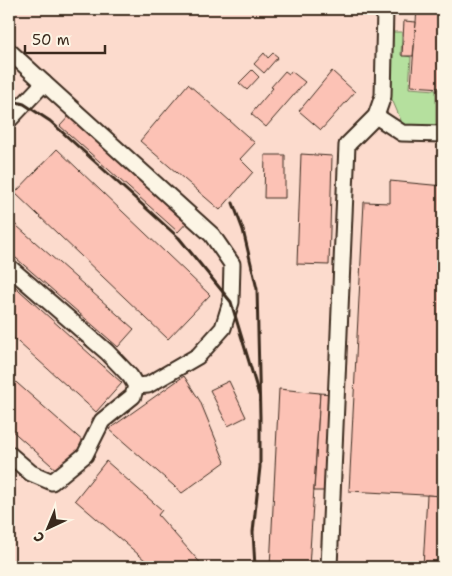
<svg xmlns="http://www.w3.org/2000/svg" width="452" height="576" font-family="'Shantell Sans',sans-serif">
  <style>
    .built { fill: #fcdbcd }
    .green { fill: #b5e09e; stroke: #78855e }
    .building { fill: #fcc2b5; stroke: #3b2a1e }
    .lines { fill: none; stroke-linecap: round; stroke-linejoin: round }
    .minor-casing { stroke: #3b2a1e; stroke-width: 19 }
    .minor { stroke: #fcf5e5; stroke-width: 15 }
    .rail { stroke: #3b2a1e; stroke-width: 3 }
  </style>
  <rect width="100%" height="100%" fill="#fce6d7"/>
  <filter id="ink" filterUnits="userSpaceOnUse"><feTurbulence type="fractalNoise" baseFrequency=".02" numOctaves="2"/><feDisplacementMap in="SourceGraphic" scale="10" xChannelSelector="R" yChannelSelector="G"/><feConvolveMatrix kernelMatrix="1 2 1 2 8 2 1 2 1" color-interpolation-filters="sRGB"/></filter>
  <g filter="url(#ink)">
    <!-- built -->
    <rect class="built" x="9" y="9" width="434" height="558"/>
    <!-- green -->
    <polygon class="green" points="393,32 402,32 401,55 411,57 409,88 436,90 436,127 403,125 391,97"/>
    <!-- building -->
    <g class="building">
      <polygon points="327,9 343,9 343,12 327,13"/>
      <polygon points="417,9 443,9 443,88 411,86"/>
      <polygon points="404,21 416,22 413,56 402,56"/>
      <polygon points="264,53 268,58 273,53 278,57 264,73 254,64"/>
      <polygon points="252,70 259,77 247,90 239,83"/>
      <polygon points="285,71 289,74 291,71 305,82 266,127 251,114 273,88 271,87"/>
      <polygon points="332,71 355,92 321,130 299,111"/>
      <polygon points="188,84 255,143 240,159 253,172 220,210 140,141"/>
      <polygon points="72,113 190,219 178,232 60,126"/>
      <polygon points="57,149 210,295 168,339 15,193"/>
      <polygon points="301,154 332,156 329,265 297,264"/>
      <polygon points="265,155 285,155 285,198 264,198"/>
      <polygon points="390,181 443,186 443,496 349,491 364,202 390,203"/>
      <polygon points="9,219 134,329 118,347 9,252"/>
      <polygon points="9,281 122,383 96,412 9,334"/>
      <polygon points="9,376 85,443 59,472 9,428"/>
      <polygon points="184,376 200,401 225,462 182,493 109,429"/>
      <polygon points="229,381 246,417 228,426 210,390"/>
      <polygon points="279,389 320,393 309,567 270,567"/>
      <polygon points="320,393 332,394 328,491 314,491"/>
      <polygon points="106,461 162,510 158,515 204,567 153,567 75,500"/>
      <polygon points="427,495 443,496 443,567 423,567"/>
    </g>
    <g class="lines">
      <!-- minor casing -->
      <g class="minor-casing">
        <g id="minor">
          <polyline points="9,51 44,83 9,120"/>
          <polyline points="44,83 212,235 232,264 231,302 223,328 198,356 148,385 136,386"/>
          <polyline points="376,116 402,133 443,134"/>
          <polyline points="9,267 107,352 130,376 136,386 133,396 102,421 85,455 52,482 31,473 9,454"/>
          <polyline points="329,567 347,145 376,116 383,96 385,9"/>
        </g>
      </g>
      <!-- minor -->
      <use href="#minor" class="minor"/>
      <!-- rail -->
      <g class="rail">
        <polyline points="9,100 24,104 50,121 179,238 231,302 259,395"/>
        <polyline points="233,203 243,230 257,289 260,417 260,467 253,532 255,567"/>
      </g>
    </g>
  </g>
  <!-- margin -->
  <rect width="452" height="576" fill="none" stroke="#fcf5e5" stroke-width="30"/>
  <rect x="15" y="15" width="422" height="546" fill="none" stroke="#3b2a1e" stroke-width="2" filter="url(#ink)"/>
  <!-- north arrow -->
  <g transform="translate(48 528) rotate(224)" stroke="#fcf5e5" stroke-width="4" paint-order="stroke">
  <path d="M0-4L9 19L0 12L-9 19Z" fill="#3b2a1e"/>
  <text y="-8" font-size="14" font-weight="bold" text-anchor="middle" fill="#3b2a1e">С</text>
  </g>
  <!-- scale -->
  <path d="M25 45v8h80v-8" fill="none" stroke="#3b2a1e" stroke-width="2.5"/>
  <text x="32" y="45" font-size="15" fill="#3b2a1e" stroke="#fcf5e5" stroke-width="4" paint-order="stroke">50 m</text>
</svg>
